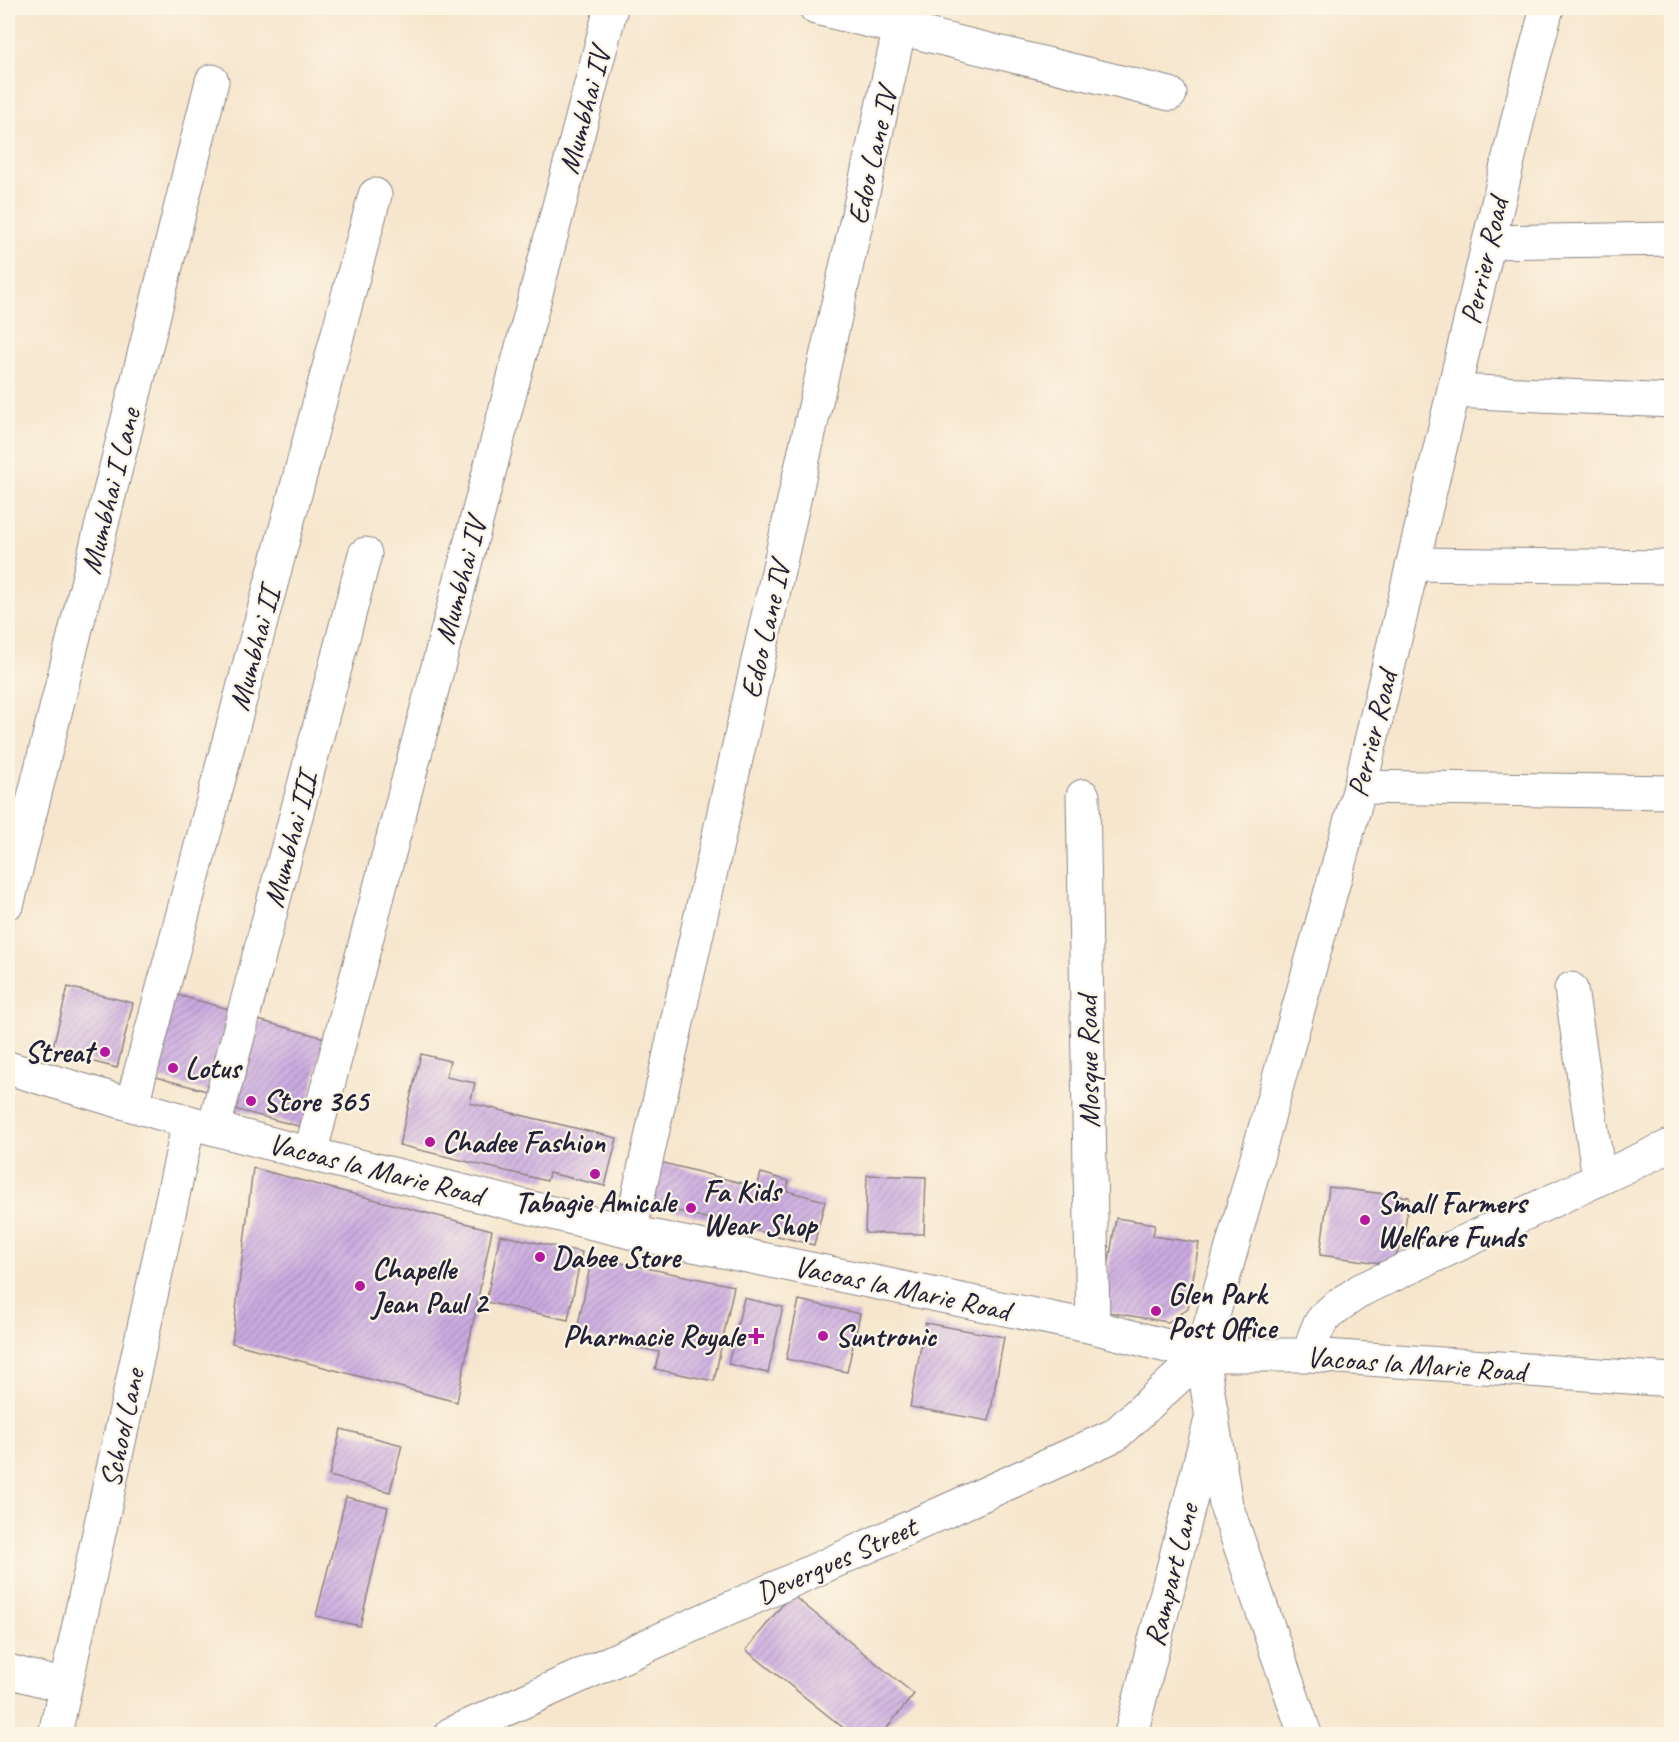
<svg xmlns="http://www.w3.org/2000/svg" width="1679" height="1742" font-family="Caveat,sans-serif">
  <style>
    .building { fill: url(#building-hatch) }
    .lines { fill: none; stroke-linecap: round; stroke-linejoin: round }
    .minor-casing { stroke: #8c8484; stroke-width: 35 }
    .major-casing { stroke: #8c8484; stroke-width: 35 }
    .minor { stroke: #fff; stroke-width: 33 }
    .major { stroke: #fff; stroke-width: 33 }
    .poi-dot { fill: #b5179e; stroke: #fcf5e5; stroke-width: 2 }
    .labels { text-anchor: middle; stroke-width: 4.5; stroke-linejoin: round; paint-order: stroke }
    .street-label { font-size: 30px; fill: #22223b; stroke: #fcf5e5 }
    .poi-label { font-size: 30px; font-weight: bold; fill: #22223b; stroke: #fcf5e5; text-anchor: start }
  </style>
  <defs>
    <pattern id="building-hatch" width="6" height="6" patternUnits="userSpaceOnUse" patternTransform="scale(1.5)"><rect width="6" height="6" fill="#cbabe1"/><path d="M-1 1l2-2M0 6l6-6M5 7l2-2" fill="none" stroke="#a48bb8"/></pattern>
  </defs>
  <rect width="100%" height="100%" fill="#fcf5e5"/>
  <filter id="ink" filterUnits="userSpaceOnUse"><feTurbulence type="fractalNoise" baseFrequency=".0167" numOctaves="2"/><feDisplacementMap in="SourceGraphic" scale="12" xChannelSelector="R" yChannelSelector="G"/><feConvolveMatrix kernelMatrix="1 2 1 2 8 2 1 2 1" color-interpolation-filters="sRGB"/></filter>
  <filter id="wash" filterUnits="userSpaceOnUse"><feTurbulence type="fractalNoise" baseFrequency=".008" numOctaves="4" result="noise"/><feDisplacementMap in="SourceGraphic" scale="24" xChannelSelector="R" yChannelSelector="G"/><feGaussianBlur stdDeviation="1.35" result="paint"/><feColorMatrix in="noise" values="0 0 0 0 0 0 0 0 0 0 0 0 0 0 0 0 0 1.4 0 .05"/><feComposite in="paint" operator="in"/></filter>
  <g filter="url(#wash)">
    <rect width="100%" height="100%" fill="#f6e6cd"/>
    <g id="blocks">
      <!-- building -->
      <g class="building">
        <polygon points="68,987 133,1003 117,1068 52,1051"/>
        <polygon points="170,993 236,1011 214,1093 148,1075"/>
        <polygon points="258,1020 325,1038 302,1127 234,1109"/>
        <polygon points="421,1054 450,1061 446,1077 475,1083 470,1103 617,1138 605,1186 549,1173 547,1181 399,1145"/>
        <polygon points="656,1161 757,1187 761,1173 789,1181 787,1191 825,1201 814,1245 645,1203"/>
        <polygon points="253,1168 492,1230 457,1402 232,1343"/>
        <polygon points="867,1175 926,1177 924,1234 865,1233"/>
        <polygon points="1329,1187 1409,1197 1403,1242 1396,1255 1388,1261 1380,1263 1320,1255"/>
        <polygon points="1116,1218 1155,1224 1153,1236 1199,1243 1188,1308 1168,1322 1101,1311"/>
        <polygon points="500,1235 582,1252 568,1320 486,1302"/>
        <polygon points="592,1257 734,1286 714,1381 655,1369 659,1352 576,1335"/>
        <polygon points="744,1298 783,1307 768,1373 728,1364"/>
        <polygon points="799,1300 860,1314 847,1372 786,1359"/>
        <polygon points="925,1323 1004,1337 989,1421 910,1407"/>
        <polygon points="341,1429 402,1445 390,1492 329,1476"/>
        <polygon points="346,1497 388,1507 360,1626 316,1616"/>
        <polygon points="791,1594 914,1694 882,1734 851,1734 746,1650"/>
      </g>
    </g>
  </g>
  <g filter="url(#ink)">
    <use href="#blocks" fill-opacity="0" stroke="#8c8484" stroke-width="1.5"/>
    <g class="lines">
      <!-- minor casing -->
      <g class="minor-casing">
        <g id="minor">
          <polyline points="816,8 1170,94"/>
          <polyline points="1489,242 1672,239"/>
          <polyline points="1454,391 1672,401"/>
          <polyline points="1413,564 1672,567"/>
          <polyline points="1360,787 1672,792"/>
          <polyline points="1083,796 1093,1327"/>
          <polyline points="8,902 212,81"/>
          <polyline points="1571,989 1599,1178"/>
          <polyline points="132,1104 375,195"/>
          <polyline points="214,1127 365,554"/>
          <polyline points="310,1154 611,8"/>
          <polyline points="630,1232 900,27"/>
          <path d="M1310,1355C1317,1314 1329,1313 1361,1290L1672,1145"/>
          <polyline points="8,1671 65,1686"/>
          <polyline points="55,1734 189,1122"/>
          <polyline points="451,1734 1115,1435 1202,1355 1360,787 1521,106 1547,8"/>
          <polyline points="1131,1734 1212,1415"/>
        </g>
      </g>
      <!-- major casing -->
      <g class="major-casing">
        <g id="major">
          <polyline points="8,1068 189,1122 310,1154 630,1232 1093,1327 1202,1355 1310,1355 1672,1380"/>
          <polyline points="1202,1355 1226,1505 1305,1734"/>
        </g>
      </g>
      <!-- minor -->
      <use href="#minor" class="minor"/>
      <!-- major -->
      <use href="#major" class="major"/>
    </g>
  </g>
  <!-- markers -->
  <g class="poi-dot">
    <circle cx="105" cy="1052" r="6"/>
    <circle cx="173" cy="1068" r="6"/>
    <circle cx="251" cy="1101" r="6"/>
    <circle cx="430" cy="1142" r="6"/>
    <circle cx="595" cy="1174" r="6"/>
    <circle cx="691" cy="1208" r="6"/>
    <circle cx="1365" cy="1220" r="6"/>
    <circle cx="540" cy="1257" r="6"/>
    <circle cx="360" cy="1286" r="6"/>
    <circle cx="1156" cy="1311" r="6"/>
    <path d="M753 1327h6v6h6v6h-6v6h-6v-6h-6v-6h6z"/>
    <circle cx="823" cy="1336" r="6"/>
  </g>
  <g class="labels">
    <!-- street labels -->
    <g class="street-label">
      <text transform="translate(584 111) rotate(-75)" y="10">Mumbhai IV</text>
      <text transform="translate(872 156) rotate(-77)" y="10">Edoo Lane IV</text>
      <text transform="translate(1484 261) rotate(-77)" y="10">Perrier Road</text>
      <text transform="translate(110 491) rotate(-76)" y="10">Mumbhai I Lane</text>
      <text transform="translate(460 581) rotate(-75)" y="10">Mumbhai IV</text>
      <text transform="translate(765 630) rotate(-77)" y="10">Edoo Lane IV</text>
      <text transform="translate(254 649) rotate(-75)" y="10">Mumbhai II</text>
      <text transform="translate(1372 734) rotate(-76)" y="10">Perrier Road</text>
      <text transform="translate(290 840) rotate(-75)" y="10">Mumbhai III</text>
      <text transform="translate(1088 1062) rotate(-91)" y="10">Mosque Road</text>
      <text transform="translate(376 1169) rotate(14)" y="10">Vacoas la Marie Road</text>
      <text transform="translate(902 1288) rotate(12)" y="10">Vacoas la Marie Road</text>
      <text transform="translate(1416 1364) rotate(4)" y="10">Vacoas la Marie Road</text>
      <text transform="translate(122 1428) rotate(-78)" y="10">School Lane</text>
      <text transform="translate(836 1560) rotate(-24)" y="10">Devergues Street</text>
      <text transform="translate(1171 1575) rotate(-76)" y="10">Rampart Lane</text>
    </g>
    <!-- poi labels -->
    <g class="poi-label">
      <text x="93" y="1062" text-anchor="end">Streat</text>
      <text x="185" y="1078">Lotus</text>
      <text x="263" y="1111">Store 365</text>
      <text x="442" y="1152">Chadee Fashion</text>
      <text x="703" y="1201">Fa Kids<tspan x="703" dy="34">Wear Shop</tspan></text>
      <text x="595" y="1212" text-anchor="middle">Tabagie Amicale</text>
      <text x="1377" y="1213">Small Farmers<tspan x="1377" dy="34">Welfare Funds</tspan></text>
      <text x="552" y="1267">Dabee Store</text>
      <text x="372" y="1279">Chapelle<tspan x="372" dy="34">Jean Paul 2</tspan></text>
      <text x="1168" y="1304">Glen Park<tspan x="1168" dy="34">Post Office</tspan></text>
      <text x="744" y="1346" text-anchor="end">Pharmacie Royale</text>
      <text x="835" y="1346">Suntronic</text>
    </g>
  </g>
  <!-- margin -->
  <rect width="1679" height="1742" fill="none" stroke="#fcf5e5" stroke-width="30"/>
</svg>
